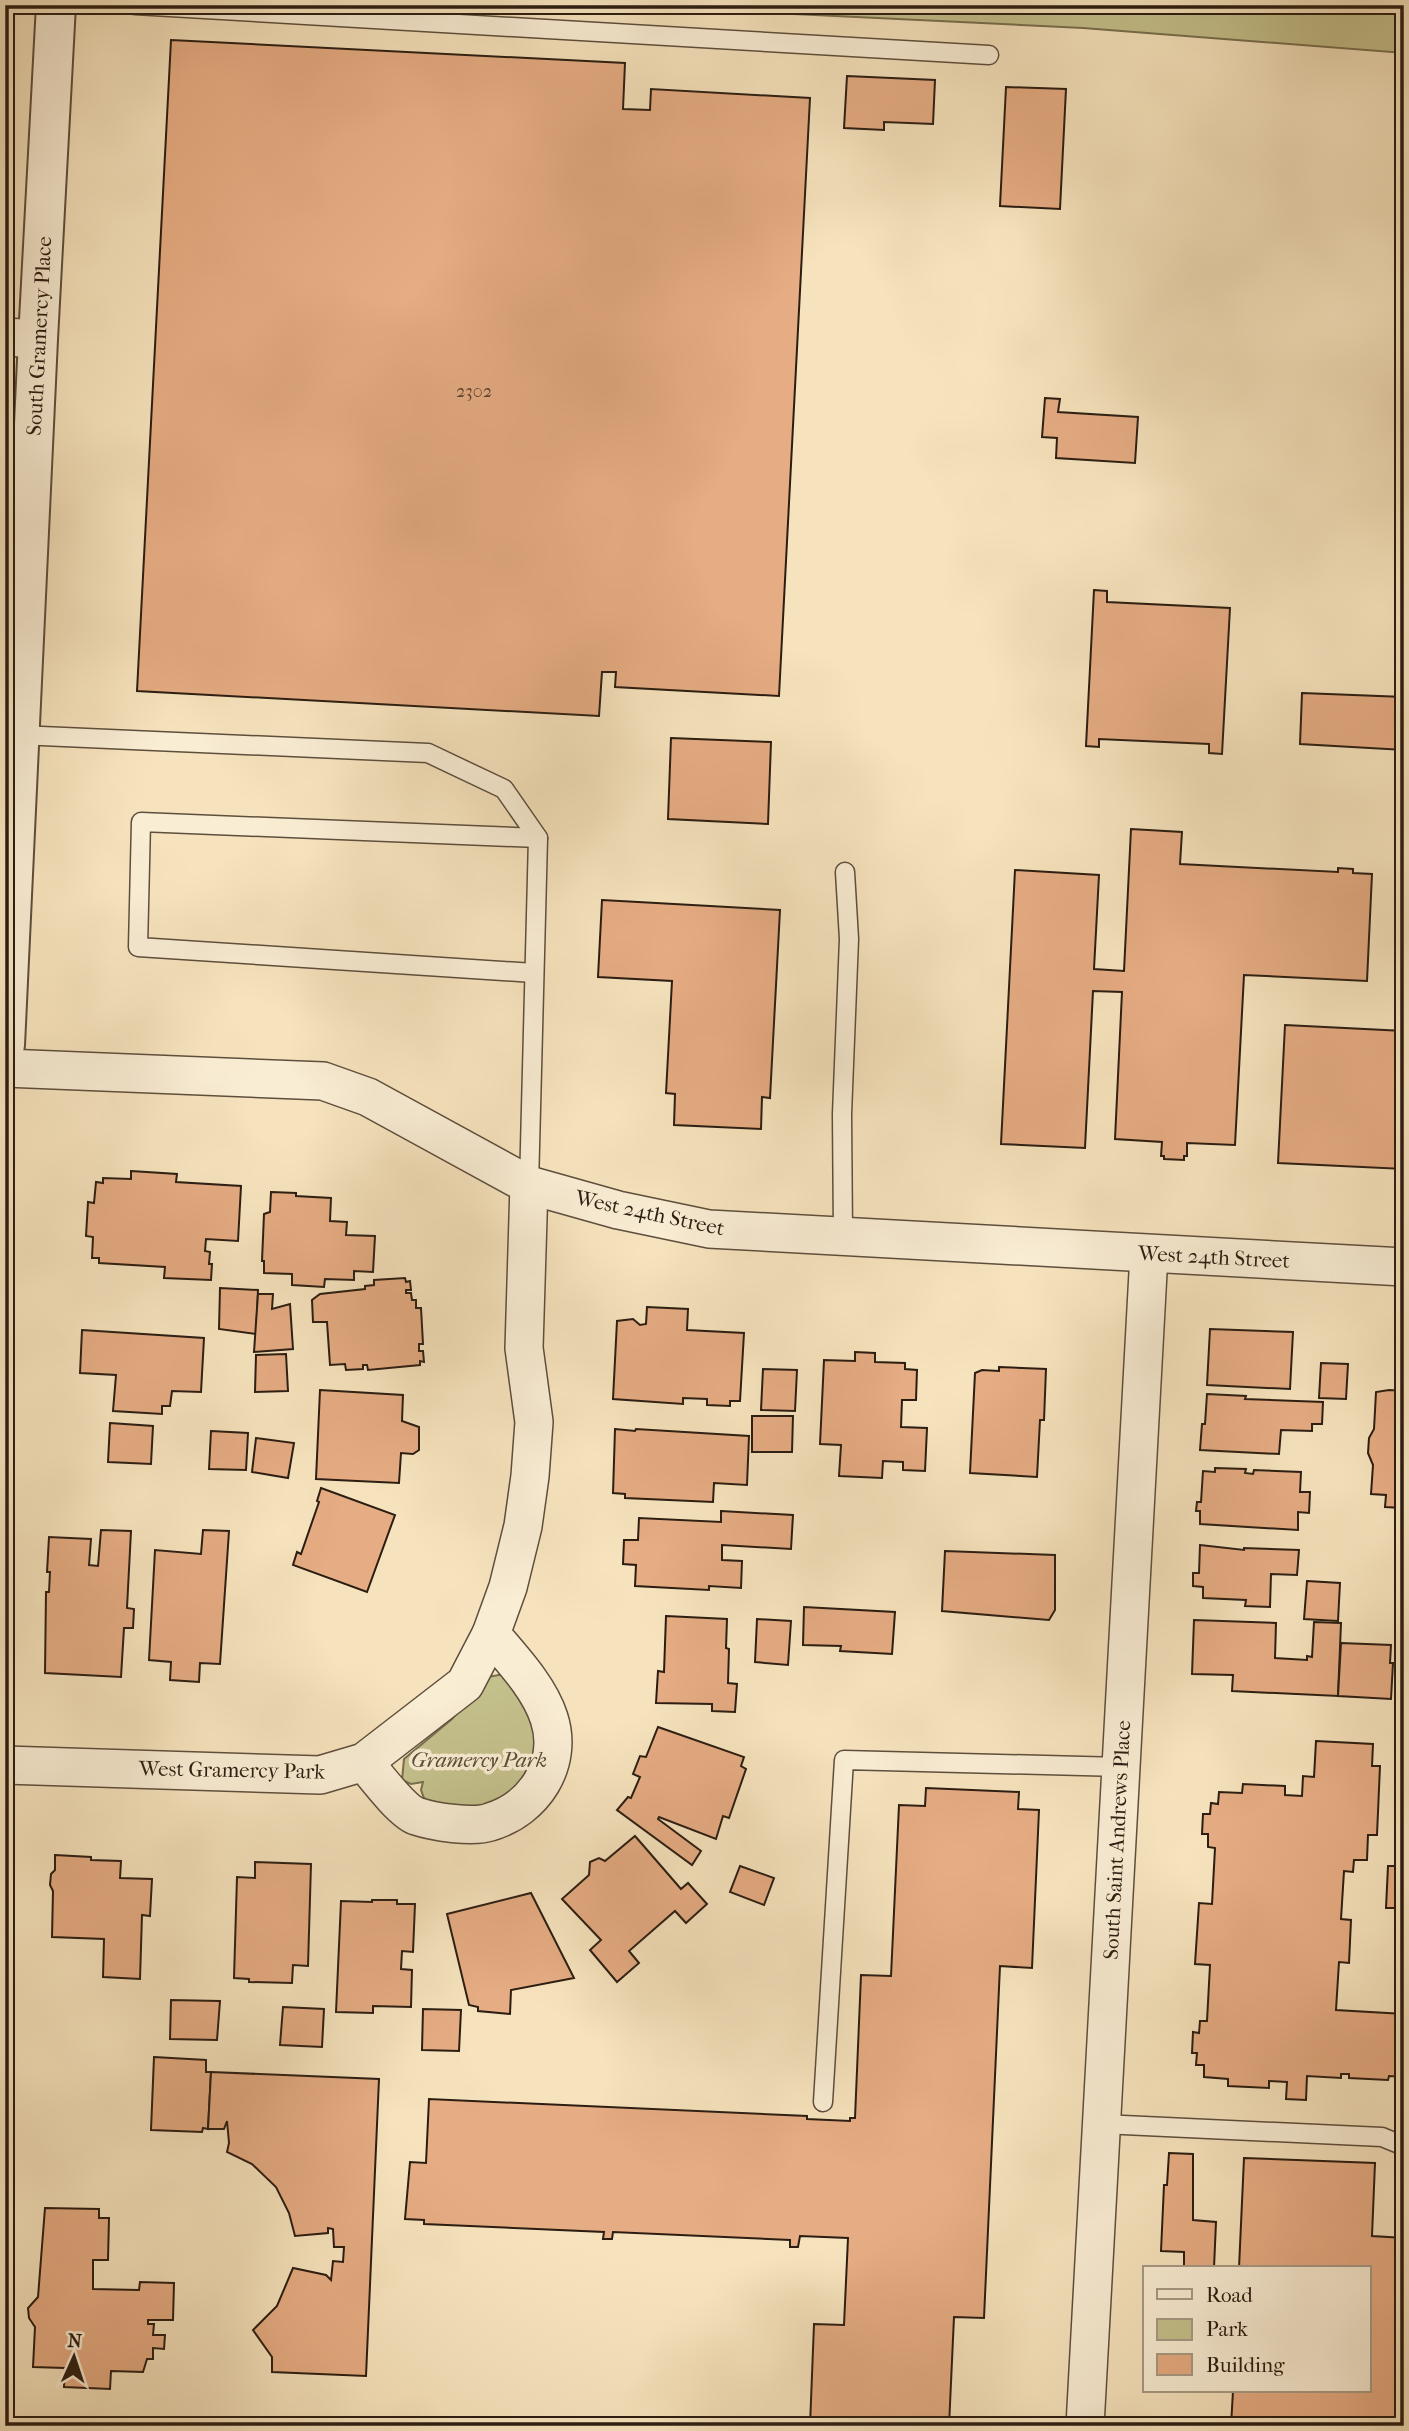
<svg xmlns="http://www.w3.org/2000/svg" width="1409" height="2431" font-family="'IM FELL French Canon',serif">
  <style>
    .green { fill: #c4c18c; stroke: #786f4f; stroke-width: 2 }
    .building { fill: #e6ac83; stroke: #2b1d12; stroke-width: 2 }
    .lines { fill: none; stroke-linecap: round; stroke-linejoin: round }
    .service-casing { stroke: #5e4e3d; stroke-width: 21 }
    .minor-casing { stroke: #5e4e3d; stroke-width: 40 }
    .tertiary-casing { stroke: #5e4e3d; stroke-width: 42 }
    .service { stroke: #f9edd4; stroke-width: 18 }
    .minor { stroke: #f9edd4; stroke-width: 37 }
    .tertiary { stroke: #f9edd4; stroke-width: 38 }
    .labels { text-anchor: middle; stroke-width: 7; stroke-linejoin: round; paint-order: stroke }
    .number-label { font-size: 18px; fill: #5a412e }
    .street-label { font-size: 21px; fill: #2b1d12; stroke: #f9edd4 }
    .park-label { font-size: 21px; font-style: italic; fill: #594e37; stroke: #f9edd4 }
  </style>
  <rect width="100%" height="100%" fill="#f6e3bd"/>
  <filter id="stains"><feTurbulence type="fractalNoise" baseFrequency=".00286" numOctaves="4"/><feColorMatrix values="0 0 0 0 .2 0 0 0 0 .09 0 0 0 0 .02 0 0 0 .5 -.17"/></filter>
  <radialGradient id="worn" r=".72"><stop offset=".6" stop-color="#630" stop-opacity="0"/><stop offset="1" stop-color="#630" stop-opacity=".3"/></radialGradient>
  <!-- green -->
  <g class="green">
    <polygon points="608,5 1404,5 1404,53 1083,28"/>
    <polygon points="504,1674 517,1684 541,1735 524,1787 480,1813 435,1806 424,1798 421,1790 423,1782 411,1784 402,1780 404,1759 452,1719 488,1677"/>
  </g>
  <!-- building -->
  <g class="building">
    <polygon points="171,40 625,63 623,109 650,110 651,89 810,98 779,696 615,687 616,672 602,672 599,716 137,691"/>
    <polygon points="847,76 935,80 933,124 884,122 884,130 844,128"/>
    <polygon points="1006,87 1066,89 1060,209 1000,206"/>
    <polygon points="1045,398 1060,399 1058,412 1138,417 1135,463 1056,458 1057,438 1042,437"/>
    <polygon points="1094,590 1107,591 1107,602 1230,608 1222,754 1209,753 1209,744 1099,739 1099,747 1086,746"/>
    <polygon points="1302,693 1404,697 1404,750 1300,744"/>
    <polygon points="671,738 771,742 768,824 668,819"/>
    <polygon points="1131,829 1182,832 1180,864 1338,872 1338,868 1353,869 1353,873 1372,874 1367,981 1244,975 1235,1145 1187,1143 1187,1156 1184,1156 1184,1160 1164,1159 1164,1156 1161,1156 1162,1142 1115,1139 1122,992 1093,991 1085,1148 1001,1144 1015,870 1099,875 1094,969 1124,971"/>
    <polygon points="602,900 780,910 770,1098 762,1097 761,1129 674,1125 675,1094 666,1093 672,981 598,977"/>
    <polygon points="1285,1025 1404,1031 1404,1169 1278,1163"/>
    <polygon points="131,1171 177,1174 176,1182 241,1186 238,1241 206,1239 205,1251 210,1252 209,1264 212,1264 211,1280 164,1278 165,1267 99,1263 99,1258 92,1258 93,1237 86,1236 88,1202 94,1203 96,1182 103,1183 103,1178 131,1179"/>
    <polygon points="271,1192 296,1193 296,1196 331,1198 330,1221 347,1222 346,1235 375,1236 373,1272 354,1271 354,1280 325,1279 324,1287 292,1285 292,1274 264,1273 264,1261 262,1261 264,1214 270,1212"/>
    <polygon points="405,1278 406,1282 410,1281 411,1290 406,1290 406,1293 411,1293 412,1300 416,1300 416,1308 421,1308 423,1344 419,1344 419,1351 423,1351 424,1362 420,1361 420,1365 368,1370 367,1365 363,1365 363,1369 346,1370 345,1364 330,1365 327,1322 313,1322 312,1300 320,1294 365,1289 365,1286 374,1285 374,1280"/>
    <polygon points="220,1288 258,1290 256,1334 219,1329"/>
    <polygon points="258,1294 273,1294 272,1309 290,1304 293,1349 254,1352"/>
    <polygon points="647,1307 688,1309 687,1330 744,1333 740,1401 730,1401 730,1406 707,1405 707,1399 683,1398 683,1404 613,1399 617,1321 633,1319 640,1325 646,1324"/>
    <polygon points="1210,1329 1293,1332 1290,1389 1207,1385"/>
    <polygon points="82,1330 204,1338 201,1392 172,1391 170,1406 162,1406 162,1414 113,1411 116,1375 80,1373"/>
    <polygon points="855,1352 875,1353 875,1362 905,1363 905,1369 917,1370 916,1400 902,1400 901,1427 927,1428 925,1471 903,1470 903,1462 883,1461 882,1478 839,1476 841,1445 820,1444 824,1360 855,1361"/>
    <polygon points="286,1354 288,1391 255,1392 256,1355"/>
    <polygon points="1321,1363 1348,1364 1346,1399 1319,1398"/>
    <polygon points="999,1367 1046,1369 1044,1420 1040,1420 1037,1477 970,1473 975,1373 982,1370 999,1371"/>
    <polygon points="763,1369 797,1370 795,1411 761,1410"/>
    <polygon points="320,1390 403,1395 402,1421 419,1427 419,1450 413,1454 401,1453 399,1483 316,1479"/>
    <polygon points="1389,1390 1404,1391 1404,1512 1403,1508 1385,1507 1386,1495 1371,1494 1373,1465 1368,1453 1369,1438 1374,1429 1376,1392"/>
    <polygon points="1207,1394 1246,1396 1245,1399 1323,1402 1322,1424 1312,1424 1312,1431 1281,1430 1279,1454 1200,1450 1202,1424 1205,1424"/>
    <polygon points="752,1416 793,1416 792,1452 752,1452"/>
    <polygon points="110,1423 153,1426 151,1464 108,1462"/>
    <polygon points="615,1429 635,1431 636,1429 749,1436 747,1485 714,1483 713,1502 625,1498 625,1494 613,1493"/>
    <polygon points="211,1431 248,1433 246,1470 209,1469"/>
    <polygon points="256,1438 294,1443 288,1478 252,1472"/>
    <polygon points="1215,1468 1246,1469 1245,1473 1253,1474 1254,1470 1301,1472 1300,1492 1310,1492 1309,1513 1298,1512 1298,1530 1200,1524 1200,1511 1196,1511 1197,1502 1201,1502 1203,1471 1215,1472"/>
    <polygon points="321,1488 395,1515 367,1592 293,1565 297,1552 301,1554 319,1502 317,1501"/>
    <polygon points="721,1511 793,1515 791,1549 722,1545 722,1560 742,1561 741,1588 709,1586 709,1590 635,1586 636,1565 623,1564 624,1540 638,1540 639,1518 721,1522"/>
    <polygon points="101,1530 131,1531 127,1608 134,1609 133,1628 124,1628 121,1677 45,1673 46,1592 49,1592 50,1572 47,1572 49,1537 91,1539 89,1565 98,1566"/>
    <polygon points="203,1530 229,1531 220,1664 200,1663 199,1682 170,1680 171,1662 149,1660 155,1550 201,1554"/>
    <polygon points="1200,1545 1244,1550 1244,1548 1299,1550 1297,1575 1271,1574 1270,1607 1245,1606 1246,1600 1203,1598 1203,1587 1193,1586 1193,1573 1199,1573"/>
    <polygon points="945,1551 1055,1555 1055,1610 1049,1620 942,1611"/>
    <polygon points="1307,1581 1340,1583 1338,1621 1304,1619"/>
    <polygon points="804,1607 895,1612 892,1654 840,1651 841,1646 803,1645"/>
    <polygon points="666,1616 727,1619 726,1648 729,1649 728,1683 737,1684 735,1712 712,1711 712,1704 656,1703 658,1671 664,1672"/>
    <polygon points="757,1619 791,1621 788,1665 755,1662"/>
    <polygon points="1194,1620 1276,1623 1275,1658 1307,1660 1307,1656 1312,1657 1314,1622 1341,1623 1338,1696 1232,1691 1233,1675 1192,1674"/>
    <polygon points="1341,1643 1391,1645 1390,1663 1393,1663 1391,1699 1338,1696"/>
    <polygon points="658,1727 744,1757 741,1766 746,1769 729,1818 723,1816 716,1839 659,1817 658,1819 701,1851 692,1865 617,1810 628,1797 631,1798 640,1777 633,1774 640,1756 646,1757"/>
    <polygon points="1316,1741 1373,1744 1372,1766 1380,1766 1377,1835 1368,1835 1367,1860 1354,1860 1353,1872 1344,1871 1341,1919 1351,1920 1349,1963 1339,1962 1336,2010 1404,2014 1404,2077 1389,2076 1388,2080 1349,2078 1349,2074 1341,2074 1341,2078 1307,2076 1306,2100 1286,2099 1287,2082 1269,2081 1269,2088 1228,2086 1228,2079 1204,2077 1204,2065 1196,2065 1197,2053 1192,2053 1193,2032 1199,2033 1200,2021 1207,2021 1210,1965 1195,1964 1199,1903 1212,1904 1215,1848 1208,1847 1208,1834 1202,1834 1203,1814 1210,1814 1211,1803 1218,1804 1219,1792 1242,1793 1243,1784 1285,1786 1285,1795 1302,1796 1303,1776 1314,1777"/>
    <polygon points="926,1788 1019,1792 1018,1809 1039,1810 1032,1968 1000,1966 984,2318 954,2317 949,2426 810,2426 814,2324 844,2325 848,2238 800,2236 798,2247 790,2247 790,2240 613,2232 612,2239 603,2239 604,2232 424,2224 424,2220 405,2219 410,2162 426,2163 429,2099 807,2116 807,2119 850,2121 850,2118 855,2118 861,1975 891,1976 899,1805 925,1806"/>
    <polygon points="635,1836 681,1889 688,1883 707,1904 686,1923 675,1911 629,1951 639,1963 617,1982 590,1950 601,1940 562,1899 589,1875 590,1862 599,1858 605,1861"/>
    <polygon points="55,1855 91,1857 91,1860 121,1861 120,1878 152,1879 150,1916 142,1915 140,1979 103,1977 104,1939 52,1937 53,1891 50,1885 51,1874 55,1870"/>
    <polygon points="255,1862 311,1864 308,1966 293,1965 292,1983 249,1982 249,1979 234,1978 237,1877 255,1878"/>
    <polygon points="740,1866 774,1878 764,1905 730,1892"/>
    <polygon points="1388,1866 1404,1866 1404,1908 1386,1908"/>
    <polygon points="531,1893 574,1978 511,1990 510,2014 478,2011 478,2007 469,2005 447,1914"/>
    <polygon points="372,1900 397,1900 397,1904 415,1904 413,1952 402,1951 401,1969 412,1970 411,2007 373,2006 373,2013 336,2012 341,1901 372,1902"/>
    <polygon points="171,2000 220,2001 217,2040 170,2039"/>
    <polygon points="283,2007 324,2009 322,2047 280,2045"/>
    <polygon points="423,2009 461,2010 459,2051 422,2050"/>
    <polygon points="154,2057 206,2060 206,2072 211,2072 208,2129 203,2128 202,2132 151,2130"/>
    <polygon points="211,2072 379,2079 366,2376 272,2372 272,2357 253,2330 277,2306 293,2268 326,2275 331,2280 333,2261 343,2262 344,2247 334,2247 333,2229 328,2228 328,2233 295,2236 289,2213 276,2187 252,2164 227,2152 229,2143 227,2121 224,2129 208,2129"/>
    <polygon points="1169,2153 1193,2154 1193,2220 1216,2222 1214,2268 1184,2268 1184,2252 1161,2251 1164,2185 1167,2185"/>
    <polygon points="1244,2158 1375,2163 1372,2236 1404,2238 1404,2425 1231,2426 1233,2391 1369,2391 1369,2268 1239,2268"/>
    <polygon points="45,2208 99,2209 99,2218 109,2218 108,2260 93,2260 93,2289 139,2290 140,2282 174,2283 173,2320 148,2320 148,2324 154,2324 153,2335 165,2335 164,2349 153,2348 153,2359 147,2359 143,2372 111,2371 110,2389 64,2387 65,2368 33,2367 35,2327 29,2318 28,2308 38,2297"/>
  </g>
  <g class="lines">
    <!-- service casing -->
    <g class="service-casing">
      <g id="service">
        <polyline points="135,5 989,55"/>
        <polyline points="19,735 428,753 504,789 538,838 529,1185"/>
        <polyline points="534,973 138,947 141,822 538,838"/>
        <polyline points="843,1236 842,1114 849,939 845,872"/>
        <polyline points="823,2102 844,1760 1121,1767"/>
        <polyline points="1102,2124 1382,2137 1404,2146"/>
      </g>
    </g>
    <!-- minor casing -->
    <g class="minor-casing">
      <g id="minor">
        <polyline points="5,337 38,339"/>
        <polyline points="5,1068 323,1081 368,1097 529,1185 618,1210 709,1229 1404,1267"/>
        <path d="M364,1762C375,1775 401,1810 416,1816C434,1822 473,1828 490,1822C534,1809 564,1764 549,1718C539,1687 512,1659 491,1634"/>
        <polyline points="5,1765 320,1775 364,1762 465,1684 491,1634 508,1587 523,1526 530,1476 534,1422 524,1348 529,1185"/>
        <polyline points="1085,2426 1149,1254"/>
      </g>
    </g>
    <!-- tertiary casing -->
    <g class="tertiary-casing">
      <polyline id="tertiary" points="5,1045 38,339 56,5"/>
    </g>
    <!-- service -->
    <use href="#service" class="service"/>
    <!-- minor -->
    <use href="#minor" class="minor"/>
    <!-- tertiary -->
    <use href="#tertiary" class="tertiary"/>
  </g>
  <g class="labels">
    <!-- number labels -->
    <g class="number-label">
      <text x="474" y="397">2302</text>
    </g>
    <!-- street labels -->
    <g class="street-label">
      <text transform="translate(39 336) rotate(-87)" y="7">South Gramercy Place</text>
      <text transform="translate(650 1213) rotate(12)" y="7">West 24th Street</text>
      <text transform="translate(1214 1257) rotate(3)" y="7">West 24th Street</text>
      <text transform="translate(232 1770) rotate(1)" y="7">West Gramercy Park</text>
      <text transform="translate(1117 1840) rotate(-87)" y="7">South Saint Andrews Place</text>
    </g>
    <!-- park labels -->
    <g class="park-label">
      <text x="479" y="1767">Gramercy Park</text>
    </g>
  </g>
  <!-- margin -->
  <rect width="1409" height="2431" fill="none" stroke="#f6e3bd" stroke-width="28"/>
  <rect x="7" y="7" width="1395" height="2417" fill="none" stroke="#2b1d12" stroke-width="3.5"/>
  <rect x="14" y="14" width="1381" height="2403" fill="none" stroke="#2b1d12" stroke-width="2"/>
  <!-- legend -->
  <rect x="1143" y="2266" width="228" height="126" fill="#f9edd4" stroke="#a79a86" stroke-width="2"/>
  <rect x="1157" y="2289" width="35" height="10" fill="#f9edd4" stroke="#a79a86" stroke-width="2"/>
  <text x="1206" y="2302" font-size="21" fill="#2b1d12">Road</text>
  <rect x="1157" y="2319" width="35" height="21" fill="#c4c18c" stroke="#a79a86" stroke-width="2"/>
  <text x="1206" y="2336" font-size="21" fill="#2b1d12">Park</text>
  <rect x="1157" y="2354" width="35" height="21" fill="#e6ac83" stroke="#a79a86" stroke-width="2"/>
  <text x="1206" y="2372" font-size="21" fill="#2b1d12">Building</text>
  <!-- north arrow -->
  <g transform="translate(74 2357) rotate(3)" stroke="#f9edd4" stroke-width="5" paint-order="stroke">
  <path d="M0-5L12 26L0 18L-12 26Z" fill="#2b1d12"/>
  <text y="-10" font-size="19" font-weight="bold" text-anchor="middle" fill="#2b1d12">N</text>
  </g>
  <rect width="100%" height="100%" filter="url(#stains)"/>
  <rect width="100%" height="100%" fill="url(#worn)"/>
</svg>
